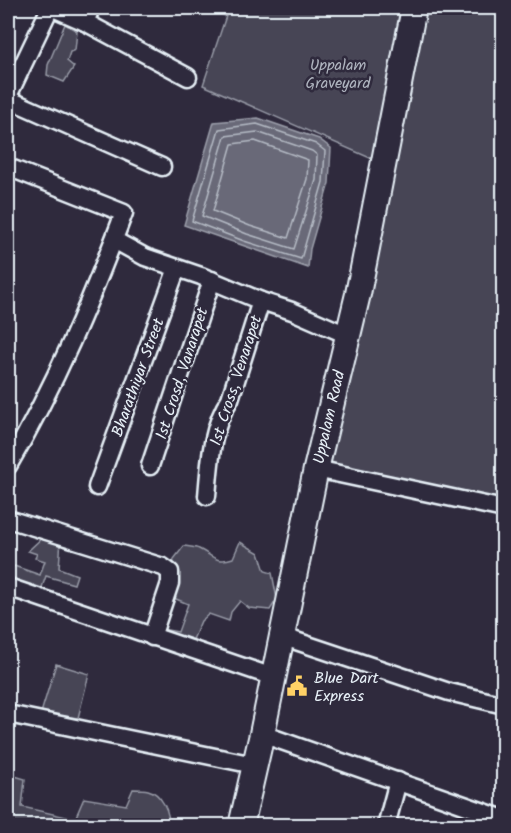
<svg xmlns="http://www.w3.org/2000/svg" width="511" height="833" font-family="Kalam,sans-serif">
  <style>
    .green { fill: #464455; stroke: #979aa6; stroke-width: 1.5 }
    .water { fill: #696978; stroke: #9c9fab; stroke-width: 1.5 }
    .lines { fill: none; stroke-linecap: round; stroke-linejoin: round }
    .shore { stroke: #b5bbc5; stroke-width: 1.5 }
    .street-casing { stroke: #e8f1f8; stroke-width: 21 }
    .secondary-casing { stroke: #e8f1f8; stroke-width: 28 }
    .street { stroke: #2f2a3d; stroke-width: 16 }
    .secondary { stroke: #2f2a3d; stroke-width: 24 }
    .labels { text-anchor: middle; stroke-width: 5; stroke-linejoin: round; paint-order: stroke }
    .park-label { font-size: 16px; fill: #afb4bf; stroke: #2f2a3d }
    .street-label { font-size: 16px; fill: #e8f1f8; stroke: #2f2a3d }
    .poi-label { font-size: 16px; fill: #e8f1f8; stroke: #2f2a3d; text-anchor: start }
  </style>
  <rect width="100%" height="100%" fill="#2f2a3d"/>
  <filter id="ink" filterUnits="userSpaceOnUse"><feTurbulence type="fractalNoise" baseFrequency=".0167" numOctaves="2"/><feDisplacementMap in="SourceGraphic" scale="12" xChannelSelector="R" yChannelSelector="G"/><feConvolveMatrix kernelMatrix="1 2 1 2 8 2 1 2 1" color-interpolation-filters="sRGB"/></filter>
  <g filter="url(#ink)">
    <!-- green -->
    <g class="green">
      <polygon points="208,8 503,8 504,463 500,508 316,469 384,164 203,85 226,16"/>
      <polygon points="65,24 77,31 75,50 70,52 67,61 74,67 64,82 47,75 48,65"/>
      <polygon points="43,537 61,539 59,568 77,575 74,584 46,576 40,593 25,587 10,574 14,566 40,575 45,561 35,558 37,554 28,551"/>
      <path d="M240,542L259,553L265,571L272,573L277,599L270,610L249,608L240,601L231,612L229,621L209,614L201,621L192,642L161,634V629L178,632L188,604L169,596L174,559L184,546C189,547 195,547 199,549C213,556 216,564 233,558Z"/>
      <polygon points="56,664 89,674 78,718 41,713"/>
      <path d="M8,774L25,779L22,807L75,819L84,798L126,805L133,789C138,789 144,789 148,790C161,793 171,813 168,826L8,825Z"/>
    </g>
    <!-- water -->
    <polygon class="water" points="258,118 319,139 331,148 329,183 310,249 308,268 184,225 214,122"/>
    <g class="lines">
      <!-- shore -->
      <g class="shore">
        <polygon points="257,124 316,144 325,151 323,182 301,259 244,241 192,221 219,129"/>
        <polygon points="257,132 312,151 317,155 316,180 294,249 247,234 202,216 225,136"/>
        <polygon points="255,141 308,160 307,179 288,238 250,226 213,211 232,144"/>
      </g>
      <!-- street casing -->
      <g class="street-casing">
        <g id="street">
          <polyline points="53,8 85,22 188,77"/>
          <polyline points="85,22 91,8"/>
          <polyline points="8,96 50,8"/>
          <polyline points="8,99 162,167"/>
          <path d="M8,167L124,213C91,300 55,386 8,466"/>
          <polyline points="114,240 145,257 201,276 261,301 292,311 347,335"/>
          <polyline points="150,466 212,280"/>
          <polyline points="316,469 504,509"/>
          <polyline points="97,487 177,268"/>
          <path d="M207,496C210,463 211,427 230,399L261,301"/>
          <polyline points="8,519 163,567 170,572 170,583 152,637"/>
          <polyline points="8,587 273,677"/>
          <polyline points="281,636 449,692 504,705"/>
          <polyline points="8,714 254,765"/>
          <polyline points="262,734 504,819"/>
          <polyline points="386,826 398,781"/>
        </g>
      </g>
      <!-- secondary casing -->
      <g class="secondary-casing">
        <polyline id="secondary" points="241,826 262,734 316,469 358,294 414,8"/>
      </g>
      <!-- street -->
      <use href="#street" class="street"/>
      <!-- secondary -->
      <use href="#secondary" class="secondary"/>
    </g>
  </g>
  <!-- icons -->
  <defs>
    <g id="civic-bare" transform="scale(1.62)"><path d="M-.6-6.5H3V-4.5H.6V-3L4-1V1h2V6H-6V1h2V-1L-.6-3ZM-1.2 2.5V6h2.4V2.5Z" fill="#ffd166" stroke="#2f2a3d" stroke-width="2.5" paint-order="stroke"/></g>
  </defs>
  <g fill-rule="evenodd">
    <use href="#civic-bare" x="297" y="686"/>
  </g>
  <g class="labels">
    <!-- park labels -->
    <g class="park-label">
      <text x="338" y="70">Uppalam<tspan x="338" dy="18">Graveyard</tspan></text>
    </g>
    <!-- street labels -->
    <g class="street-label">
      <text transform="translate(181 373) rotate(-72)" y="6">1st Crosd, Vanarapet</text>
      <text transform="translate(137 377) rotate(-70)" y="6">Bharathiyar Street</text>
      <text transform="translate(235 380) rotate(-72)" y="6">1st Cross, Venarapet</text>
      <text transform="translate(328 417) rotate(-77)" y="6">Uppalam Road</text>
    </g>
    <!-- poi labels -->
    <g class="poi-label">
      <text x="314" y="683">Blue Dart<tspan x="314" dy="18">Express</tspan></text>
    </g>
  </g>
  <!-- margin -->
  <rect width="511" height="833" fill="none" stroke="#2f2a3d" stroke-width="30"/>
  <rect x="15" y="15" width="481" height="803" fill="none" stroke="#e8f1f8" stroke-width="2" filter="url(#ink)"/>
</svg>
